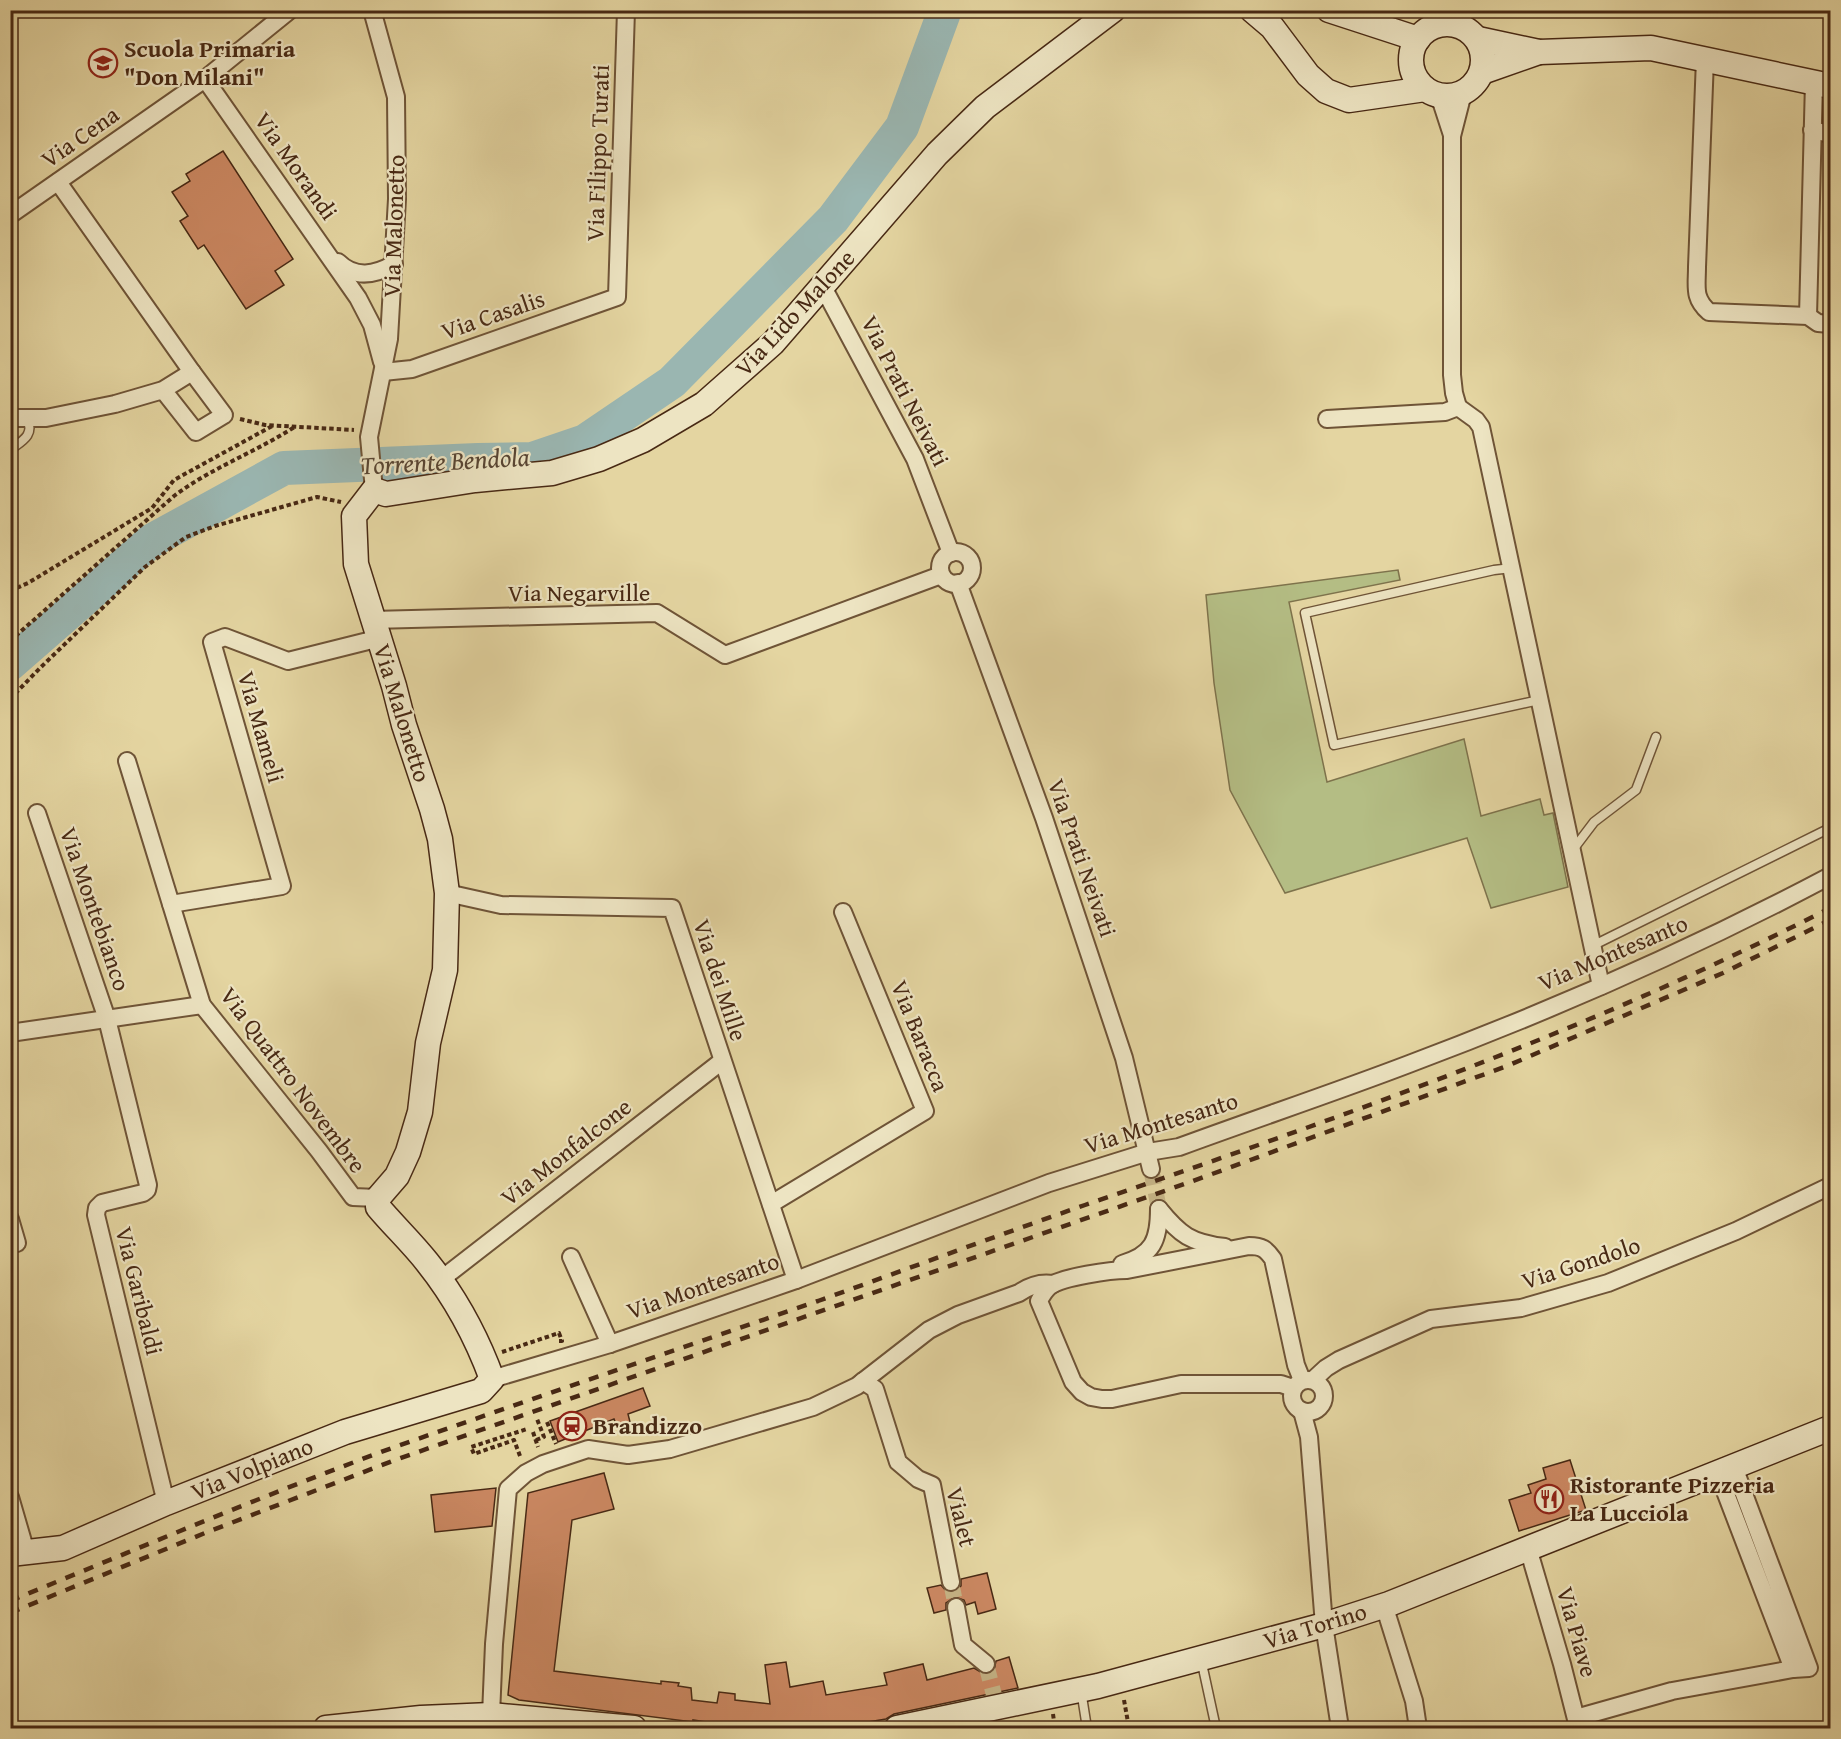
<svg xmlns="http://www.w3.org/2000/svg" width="1841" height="1739" font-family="'Gentium Book Plus',serif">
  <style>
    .green { fill: #b4bd84; stroke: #7e734c; stroke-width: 1.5 }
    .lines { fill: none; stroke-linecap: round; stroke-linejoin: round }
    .river { stroke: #9ab6b1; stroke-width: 34 }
    .building { fill: #ca8761; stroke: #482914; stroke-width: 1.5 }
    .street-tunnel { stroke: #c5b385; stroke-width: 16; stroke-dasharray: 16 8; stroke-linecap: butt }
    .lane-casing { stroke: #6f5437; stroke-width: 11 }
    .street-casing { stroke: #6f5437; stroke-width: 20 }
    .secondary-casing { stroke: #482914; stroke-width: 27 }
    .path { stroke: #482914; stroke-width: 4; stroke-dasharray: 4.5 3; stroke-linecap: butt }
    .lane { stroke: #ede4c2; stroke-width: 8 }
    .street { stroke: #ede4c2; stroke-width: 16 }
    .secondary { stroke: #ede4c2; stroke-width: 24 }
    .rail { stroke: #482914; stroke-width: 4.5; stroke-dasharray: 10 10; stroke-linecap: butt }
    .labels { text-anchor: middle; stroke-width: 4.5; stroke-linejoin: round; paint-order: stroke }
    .poi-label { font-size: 24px; font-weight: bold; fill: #482914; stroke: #ede4c2; text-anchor: start }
    .street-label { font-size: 24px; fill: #482914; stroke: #ede4c2 }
    .water-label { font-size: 26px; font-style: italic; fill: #584533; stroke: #ede4c2 }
  </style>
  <rect width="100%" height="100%" fill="#e4d5a1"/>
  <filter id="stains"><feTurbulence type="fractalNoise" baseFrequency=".00333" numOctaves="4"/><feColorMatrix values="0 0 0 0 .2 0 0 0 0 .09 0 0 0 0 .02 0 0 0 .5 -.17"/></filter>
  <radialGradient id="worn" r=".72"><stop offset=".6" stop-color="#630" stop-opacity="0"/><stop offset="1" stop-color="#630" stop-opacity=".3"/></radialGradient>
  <!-- green -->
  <polygon class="green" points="1398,570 1400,580 1289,602 1327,782 1464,739 1481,816 1540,799 1544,815 1553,813 1568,887 1491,908 1467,838 1285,893 1230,790 1214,683 1206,595"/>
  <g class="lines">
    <!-- river -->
    <polyline class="river" points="10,664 151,541 284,468 478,460 532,459 585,441 672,382 833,219 902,127 945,10"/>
  </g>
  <!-- building -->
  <g class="building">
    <polygon points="223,151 293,259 275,271 284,285 246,309 204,245 198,249 180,221 188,216 172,192 190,181 186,174"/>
    <polygon points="643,1388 650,1406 628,1414 630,1422 617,1426 614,1419 558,1442 550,1421"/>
    <polygon points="1570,1460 1586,1510 1519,1531 1509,1500 1531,1493 1528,1485 1546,1479 1543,1468"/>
    <polygon points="604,1473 614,1509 572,1520 554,1671 661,1684 661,1681 679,1683 678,1686 691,1688 692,1700 717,1703 719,1692 735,1694 735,1700 770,1704 765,1665 786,1662 790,1687 823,1681 826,1695 887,1685 884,1673 923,1664 927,1680 974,1668 984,1674 989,1674 994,1670 996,1661 1009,1657 1018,1688 894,1714 886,1719 832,1728 744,1728 693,1720 693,1722 519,1700 508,1695 528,1493"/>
    <polygon points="496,1488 492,1526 435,1532 431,1495"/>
    <polygon points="987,1573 996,1609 978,1614 975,1602 966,1605 964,1600 955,1597 946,1603 946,1610 934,1613 927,1588 941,1585 947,1592 954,1592 961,1586 961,1579"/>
  </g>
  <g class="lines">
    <!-- street-tunnel -->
    <g class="street-tunnel">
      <polyline points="1151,1169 1159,1209"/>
      <polyline points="951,1582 956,1607"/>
      <polyline points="986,1664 994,1695"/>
    </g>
    <!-- lane casing -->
    <g class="lane-casing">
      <g id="lane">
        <polyline points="1438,10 1448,23"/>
        <path d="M10,450C22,441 35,435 27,419"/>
        <polyline points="1512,568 1494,570 1305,613 1334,745 1539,700"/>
        <polyline points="1572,851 1594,822 1636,790 1656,737"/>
        <polyline points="1592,946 1830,828"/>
        <polyline points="1201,1659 1216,1728"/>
        <polyline points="1081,1690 1087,1728"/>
      </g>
    </g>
    <!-- street casing -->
    <g class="street-casing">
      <g id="street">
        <polyline points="372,10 396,97 397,199 389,339 369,437 374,490"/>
        <path d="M1705,59L1697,267C1697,287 1693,298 1709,312L1808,316L1818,323L1830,324"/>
        <polyline points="205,79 358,298 372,325 382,362"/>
        <polyline points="1439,95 1452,135"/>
        <polyline points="1812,130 1830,134"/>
        <polyline points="58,182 192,372"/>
        <polyline points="10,215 205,79 290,10"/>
        <path d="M338,262C355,279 375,275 394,264"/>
        <polyline points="823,287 915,459 951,553"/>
        <polyline points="1808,316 1814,82"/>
        <polyline points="383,372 412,369 617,297 626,10"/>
        <polyline points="1458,407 1454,393 1452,375 1452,136 1463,93"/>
        <polyline points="10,418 46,418 115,404 163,390 192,372 224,415 196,432 163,390"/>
        <polyline points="1327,419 1445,412 1458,407 1476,420 1481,427 1601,986"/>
        <circle cx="956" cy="568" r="16"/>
        <polyline points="958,583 1044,818 1124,1058 1151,1169"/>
        <polyline points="372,620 657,613 725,655 941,575"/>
        <polyline points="127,761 202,1005 319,1151 353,1197 378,1198"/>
        <polyline points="37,813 107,1019 148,1185 147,1190 143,1193 102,1203 97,1208 96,1215 166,1503"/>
        <polyline points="447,893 501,905 672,908 796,1280"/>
        <polyline points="171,904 282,886 212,642 225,637 288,661 380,638"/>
        <polyline points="10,1033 202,1005"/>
        <polyline points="771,1204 925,1111 843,912"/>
        <path d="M1159,1209C1180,1235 1191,1243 1225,1247"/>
        <polyline points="10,1219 17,1243"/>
        <polyline points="571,1257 610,1344"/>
        <path d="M1122,1264C1153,1255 1159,1240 1159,1209"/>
        <polyline points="439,1281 722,1061"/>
        <path d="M492,1379L610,1344L796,1280L1049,1183L1148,1152L1179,1147C1255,1119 1333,1093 1409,1064C1553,1010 1694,948 1830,876"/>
        <circle cx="1308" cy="1396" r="16"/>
        <polyline points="1313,1380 1326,1368 1339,1360 1431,1319 1521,1308 1608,1283 1736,1231 1830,1186"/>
        <polyline points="863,1381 875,1389 898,1462 918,1479 932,1485 951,1582"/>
        <path d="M1293,1388L1281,1384H1181L1112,1399H1102L1091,1397L1082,1392L1073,1382L1039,1301C1042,1295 1045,1290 1050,1286C1062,1277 1111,1270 1127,1270L1249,1246C1262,1246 1266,1249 1273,1259L1296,1365L1302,1380"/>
        <polyline points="1302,1411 1309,1437 1324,1625 1340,1728"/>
        <polyline points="1718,1473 1793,1669 1809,1668 1734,1467"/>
        <polyline points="10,1497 26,1552"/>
        <polyline points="1528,1548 1562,1664 1578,1727"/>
        <polyline points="1384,1605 1414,1701 1418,1728"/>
        <polyline points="956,1607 963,1645 986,1664"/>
        <path d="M491,1715L494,1644L508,1489L526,1473L543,1464L588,1449L628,1455L670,1449L813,1407L857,1386L929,1330L958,1315L1019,1293C1029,1286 1041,1282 1053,1284"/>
        <polyline points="1576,1718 1672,1691 1793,1669"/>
      </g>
    </g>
    <!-- secondary casing -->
    <g class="secondary-casing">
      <g id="secondary">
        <polyline points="1252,10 1272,27 1308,75 1326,91 1349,100 1425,89"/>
        <polyline points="1329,10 1418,39"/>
        <circle cx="1447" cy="60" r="36"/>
        <polyline points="1478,39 1539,52 1651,48 1830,86"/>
        <polyline points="1482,72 1539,52"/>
        <path d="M10,1554L63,1548L166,1503L345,1432L481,1391L492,1379C477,1338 455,1297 427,1262C412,1243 394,1226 378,1207V1198L397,1176L408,1152L420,1112L428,1043L445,970L447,893L440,839L432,809L404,725L394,686L356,564L354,516L374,490L386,494L475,480L552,473L599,459L643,440L704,404L773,343L937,154L985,107L1113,10"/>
        <polyline points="326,1728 421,1718 491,1715 634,1728"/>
        <polyline points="897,1728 1098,1686 1324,1625 1389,1604 1830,1428"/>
      </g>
    </g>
    <!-- path -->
    <g class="path">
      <polyline points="240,419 265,425 354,430"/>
      <polyline points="10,591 28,583 152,508 174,480 274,425"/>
      <path d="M10,641L174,496C211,468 256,452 296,426"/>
      <polyline points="10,699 40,668 145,567 186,537 215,526 317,497 341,502"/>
      <polyline points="502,1352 559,1333 562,1341 559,1341"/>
      <polyline points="547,1422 556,1444"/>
      <polyline points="533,1432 538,1447"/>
      <polyline points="536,1440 544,1437 537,1419"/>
      <polyline points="520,1456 514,1440 474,1454 471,1447 527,1429"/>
      <polyline points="1124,1700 1129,1728"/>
      <polyline points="1053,1714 1055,1728"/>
    </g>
    <!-- lane -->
    <use href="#lane" class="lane"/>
    <!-- street -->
    <use href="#street" class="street"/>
    <!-- secondary -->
    <use href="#secondary" class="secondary"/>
    <!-- rail -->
    <g class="rail">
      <path d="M10,1601C137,1549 264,1495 392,1448C534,1398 676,1350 818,1301C907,1269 996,1236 1085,1205C1339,1118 1592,1030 1830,908"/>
      <polyline points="10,1613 205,1533 395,1460 1193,1181 1507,1066 1723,973 1830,920"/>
    </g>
  </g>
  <!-- icons -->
  <defs>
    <g id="school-ring" transform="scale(1.5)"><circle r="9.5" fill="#ede4c2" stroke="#8f2418" stroke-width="1.5"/><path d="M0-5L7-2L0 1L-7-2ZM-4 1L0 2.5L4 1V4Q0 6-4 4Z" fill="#8f2418"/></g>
    <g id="station-ring" transform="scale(1.5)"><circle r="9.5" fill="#ede4c2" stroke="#8f2418" stroke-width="1.5"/><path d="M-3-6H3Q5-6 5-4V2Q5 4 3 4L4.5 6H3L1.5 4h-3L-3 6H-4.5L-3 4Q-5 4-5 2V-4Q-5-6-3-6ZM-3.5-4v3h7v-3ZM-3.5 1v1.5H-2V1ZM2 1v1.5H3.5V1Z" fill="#8f2418"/></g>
    <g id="restaurant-ring" transform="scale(1.5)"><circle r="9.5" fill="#ede4c2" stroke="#8f2418" stroke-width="1.5"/><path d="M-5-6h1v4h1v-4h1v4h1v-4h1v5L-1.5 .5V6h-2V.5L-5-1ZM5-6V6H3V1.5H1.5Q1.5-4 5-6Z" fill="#8f2418"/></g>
  </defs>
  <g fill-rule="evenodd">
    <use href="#school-ring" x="103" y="63"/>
    <use href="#station-ring" x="572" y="1426"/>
    <use href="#restaurant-ring" x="1549" y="1499"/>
  </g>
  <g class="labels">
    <!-- poi labels -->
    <g class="poi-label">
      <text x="124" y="57">Scuola Primaria<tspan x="124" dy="28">"Don Milani"</tspan></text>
      <text x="593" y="1434">Brandizzo</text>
      <text x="1570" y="1493">Ristorante Pizzeria<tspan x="1570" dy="28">La Lucciola</tspan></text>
    </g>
    <!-- street labels -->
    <g class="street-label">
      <text transform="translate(80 137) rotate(-35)" y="8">Via Cena</text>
      <text transform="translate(598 153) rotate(-88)" y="8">Via Filippo Turati</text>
      <text transform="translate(296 166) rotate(55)" y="8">Via Morandi</text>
      <text transform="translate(394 226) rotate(-88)" y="8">Via Malonetto</text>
      <text transform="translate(795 313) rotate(-47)" y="8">Via Lido Malone</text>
      <text transform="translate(493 315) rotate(-19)" y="8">Via Casalis</text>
      <text transform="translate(905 391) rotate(63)" y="8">Via Prati Neivati</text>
      <text x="579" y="601">Via Negarville</text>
      <text transform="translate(402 713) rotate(73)" y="8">Via Malonetto</text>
      <text transform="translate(261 727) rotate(74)" y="8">Via Mameli</text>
      <text transform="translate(1082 858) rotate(71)" y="8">Via Prati Neivati</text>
      <text transform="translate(95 909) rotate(71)" y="8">Via Montebianco</text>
      <text transform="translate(1613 953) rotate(-23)" y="8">Via Montesanto</text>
      <text transform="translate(720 980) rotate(72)" y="8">Via dei Mille</text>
      <text transform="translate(920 1036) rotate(68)" y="8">Via Baracca</text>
      <text transform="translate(293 1080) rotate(53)" y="8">Via Quattro Novembre</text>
      <text transform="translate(1161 1123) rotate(-17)" y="8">Via Montesanto</text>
      <text transform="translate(566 1152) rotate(-38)" y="8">Via Monfalcone</text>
      <text transform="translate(1581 1263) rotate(-18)" y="8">Via Gondolo</text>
      <text transform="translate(703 1286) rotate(-19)" y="8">Via Montesanto</text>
      <text transform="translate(139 1291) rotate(76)" y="8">Via Garibaldi</text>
      <text transform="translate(252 1469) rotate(-22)" y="8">Via Volpiano</text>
      <text transform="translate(961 1517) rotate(76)" y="8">Vialet</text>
      <text transform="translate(1315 1626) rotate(-17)" y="8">Via Torino</text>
      <text transform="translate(1577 1632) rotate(74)" y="8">Via Piave</text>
    </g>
    <!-- water labels -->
    <g class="water-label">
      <text transform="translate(445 461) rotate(-3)" y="9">Torrente Bendola</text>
    </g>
  </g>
  <!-- margin -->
  <rect width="1841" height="1739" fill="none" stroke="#e4d5a1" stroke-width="36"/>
  <rect x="12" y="12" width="1817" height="1715" fill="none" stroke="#482914" stroke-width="3"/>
  <rect x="18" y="18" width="1805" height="1703" fill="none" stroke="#482914" stroke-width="1.5"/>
  <rect width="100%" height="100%" filter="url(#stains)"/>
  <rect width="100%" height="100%" fill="url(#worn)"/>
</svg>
